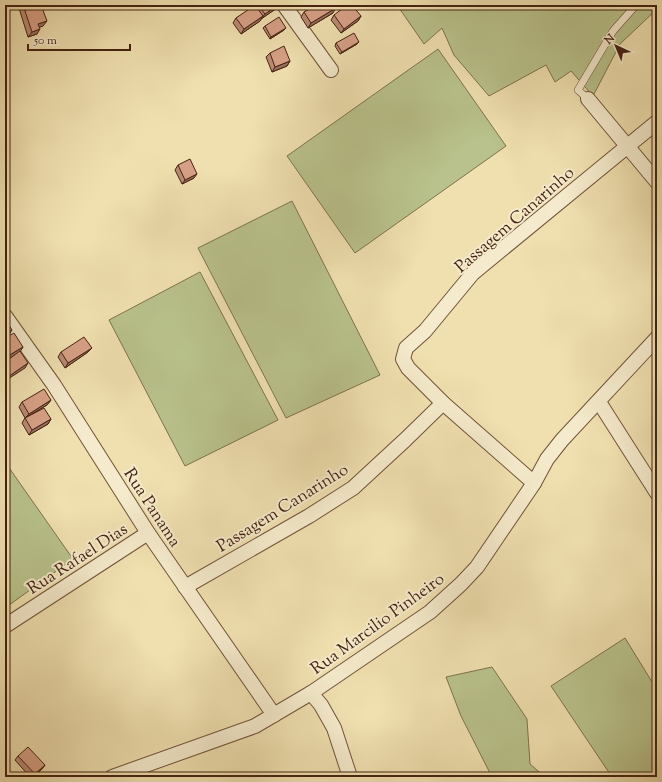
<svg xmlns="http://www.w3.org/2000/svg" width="662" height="782" font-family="'Sorts Mill Goudy',serif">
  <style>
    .green { fill: #b9c28c; stroke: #7f724e }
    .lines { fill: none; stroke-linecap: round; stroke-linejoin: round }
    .lane-casing { stroke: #705239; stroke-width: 8 }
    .street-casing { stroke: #705239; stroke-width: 16 }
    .lane { stroke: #f5ebcc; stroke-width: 7 }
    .street { stroke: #f5ebcc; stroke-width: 14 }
    .wall { fill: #ba8a74; stroke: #452211 }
    .shaded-wall { fill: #97715e; stroke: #452211 }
    .building { fill: #d8a187; stroke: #452211 }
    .labels { text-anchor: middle; stroke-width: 4; stroke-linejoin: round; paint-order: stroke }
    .street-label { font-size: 17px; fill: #452211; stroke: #f5ebcc }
  </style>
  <rect width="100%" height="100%" fill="#f0e0b0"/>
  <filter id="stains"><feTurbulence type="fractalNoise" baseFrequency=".005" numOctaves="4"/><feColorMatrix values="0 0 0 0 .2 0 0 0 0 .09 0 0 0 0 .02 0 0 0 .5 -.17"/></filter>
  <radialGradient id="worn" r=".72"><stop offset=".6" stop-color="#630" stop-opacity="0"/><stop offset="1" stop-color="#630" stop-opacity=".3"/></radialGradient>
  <!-- green -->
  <g class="green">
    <polygon points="397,5 657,5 657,9 620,44 593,96 571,71 555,82 546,65 489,96 454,55 442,28 424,44"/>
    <polygon points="438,49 506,146 355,253 287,156"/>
    <polygon points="292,201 380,375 286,418 198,248"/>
    <polygon points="200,272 278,420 185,466 109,320"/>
    <polygon points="5,462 73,559 5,608"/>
    <polygon points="625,638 657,690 657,777 612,777 551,686"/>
    <polygon points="492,667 527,719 530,764 545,777 488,777 491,775 461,716 446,677"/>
  </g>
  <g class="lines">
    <!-- lane casing -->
    <g class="lane-casing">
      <polyline id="lane" points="588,99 578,90 613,31 636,5"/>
    </g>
    <!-- street casing -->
    <g class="street-casing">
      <g id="street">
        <polyline points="284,5 331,70"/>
        <polyline points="588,99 657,182"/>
        <polyline points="5,316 54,385 148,533 274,715"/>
        <polyline points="599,402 657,493"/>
        <polyline points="443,403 534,483"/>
        <polyline points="185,587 309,516 353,488 405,440 443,403 408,368 403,359 406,348 425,331 473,273 657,122"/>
        <polyline points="5,626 148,533"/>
        <polyline points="311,693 321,705 334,728 350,777"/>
        <polyline points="112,777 255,726 311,693 430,612 461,584 477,567 534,483 547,459 562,440 657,338"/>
      </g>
    </g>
    <!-- lane -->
    <use href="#lane" class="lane"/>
    <!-- street -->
    <use href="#street" class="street"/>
  </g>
  <!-- wall -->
  <g class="wall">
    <polygon points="18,5 41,5 43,26 39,27 37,34 28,37"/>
    <polygon points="258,5 277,8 261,19 261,18 260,21 241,34 233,23 236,18 257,7"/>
    <polygon points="304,12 333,13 308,28 301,17"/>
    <polygon points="334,15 361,16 358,21 341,33 331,20"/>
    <polygon points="265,26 284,30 270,39 263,28"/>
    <polygon points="359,42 357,44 340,54 335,46 336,43"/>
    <polygon points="270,53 290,61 287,66 272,72 266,57"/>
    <polygon points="178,165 194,178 182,184 175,170"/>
    <polygon points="5,338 23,347 20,351 25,368 15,355 5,361"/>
    <polygon points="61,352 88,352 65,368 58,357"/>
    <polygon points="51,400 47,405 25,418 19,407 22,402"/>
    <polygon points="25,418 51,419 48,424 29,435 22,423"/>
    <polygon points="18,756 45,765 42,769 34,777 30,777 15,760"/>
  </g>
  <!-- shaded-wall -->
  <g class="shaded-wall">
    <polygon points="278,5 279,5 277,8 261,19 265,14"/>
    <polygon points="336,8 333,13 308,28 311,23"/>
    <polygon points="263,16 260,21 241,34 244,29"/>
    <polygon points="361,16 358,21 341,33 344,29"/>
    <polygon points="47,21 43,26 35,29 38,24"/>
    <polygon points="286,28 284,30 270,39 271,37"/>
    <polygon points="40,29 37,34 28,37 32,32"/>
    <polygon points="359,42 357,44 340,54 342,52"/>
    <polygon points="290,61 287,66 272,72 275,67"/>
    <polygon points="197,174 194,178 182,184 185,180"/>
    <polygon points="12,330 9,335 5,337 5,335"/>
    <polygon points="23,347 20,352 5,361 8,356"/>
    <polygon points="92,348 88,352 65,368 68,363"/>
    <polygon points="28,363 25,368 5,381 5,379"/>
    <polygon points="51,400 47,405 25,418 29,414"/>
    <polygon points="51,419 48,424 29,435 32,430"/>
    <polygon points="45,765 42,769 33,777 35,774"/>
  </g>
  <!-- building -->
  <g class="building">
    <polygon points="23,5 41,5 47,21 38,24 40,29 32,32"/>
    <polygon points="255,5 263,16 244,29 236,18"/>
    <polygon points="258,5 278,5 265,14"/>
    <polygon points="316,5 334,5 336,8 311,23 304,12"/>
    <polygon points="347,5 352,5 361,16 344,29 334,15"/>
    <polygon points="279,17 286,28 271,37 265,26"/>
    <polygon points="354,33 359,42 342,52 336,43"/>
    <polygon points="284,46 290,61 275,67 270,53"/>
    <polygon points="190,159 197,174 185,180 178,165"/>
    <polygon points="7,322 12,330 5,335 5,323"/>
    <polygon points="14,333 23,347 8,356 5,350 5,338"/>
    <polygon points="84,337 92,348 68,363 61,352"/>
    <polygon points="20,351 28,363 5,379 5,362"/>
    <polygon points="44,389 51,400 29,414 22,402"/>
    <polygon points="44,408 51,419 32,430 25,418"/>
    <polygon points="28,747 45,765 35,774 18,756"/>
  </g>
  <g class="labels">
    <!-- street labels -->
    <g class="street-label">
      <text transform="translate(514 219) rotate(-41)" y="6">Passagem Canarinho</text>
      <text transform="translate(153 507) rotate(57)" y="6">Rua Panama</text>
      <text transform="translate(282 507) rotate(-32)" y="6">Passagem Canarinho</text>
      <text transform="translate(77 558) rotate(-33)" y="6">Rua Rafael Dias</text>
      <text transform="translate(377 623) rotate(-36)" y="6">Rua Marcilio Pinheiro</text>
    </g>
  </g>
  <!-- margin -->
  <rect width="662" height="782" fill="none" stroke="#f0e0b0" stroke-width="20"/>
  <rect x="6" y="6" width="650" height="770" fill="none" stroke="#452211" stroke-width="2"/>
  <rect x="10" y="10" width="642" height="762" fill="none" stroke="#452211"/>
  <!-- north arrow -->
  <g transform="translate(616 46) rotate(316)" stroke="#f5ebcc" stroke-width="3" paint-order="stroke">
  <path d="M0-3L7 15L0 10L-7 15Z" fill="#452211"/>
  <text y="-6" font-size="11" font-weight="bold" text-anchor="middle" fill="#452211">N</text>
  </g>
  <!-- scale -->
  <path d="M28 44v6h102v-6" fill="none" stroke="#452211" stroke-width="2"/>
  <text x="34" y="44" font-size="12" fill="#452211" stroke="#f5ebcc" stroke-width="3" paint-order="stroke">50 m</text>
  <rect width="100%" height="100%" filter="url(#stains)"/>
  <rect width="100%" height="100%" fill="url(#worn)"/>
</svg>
